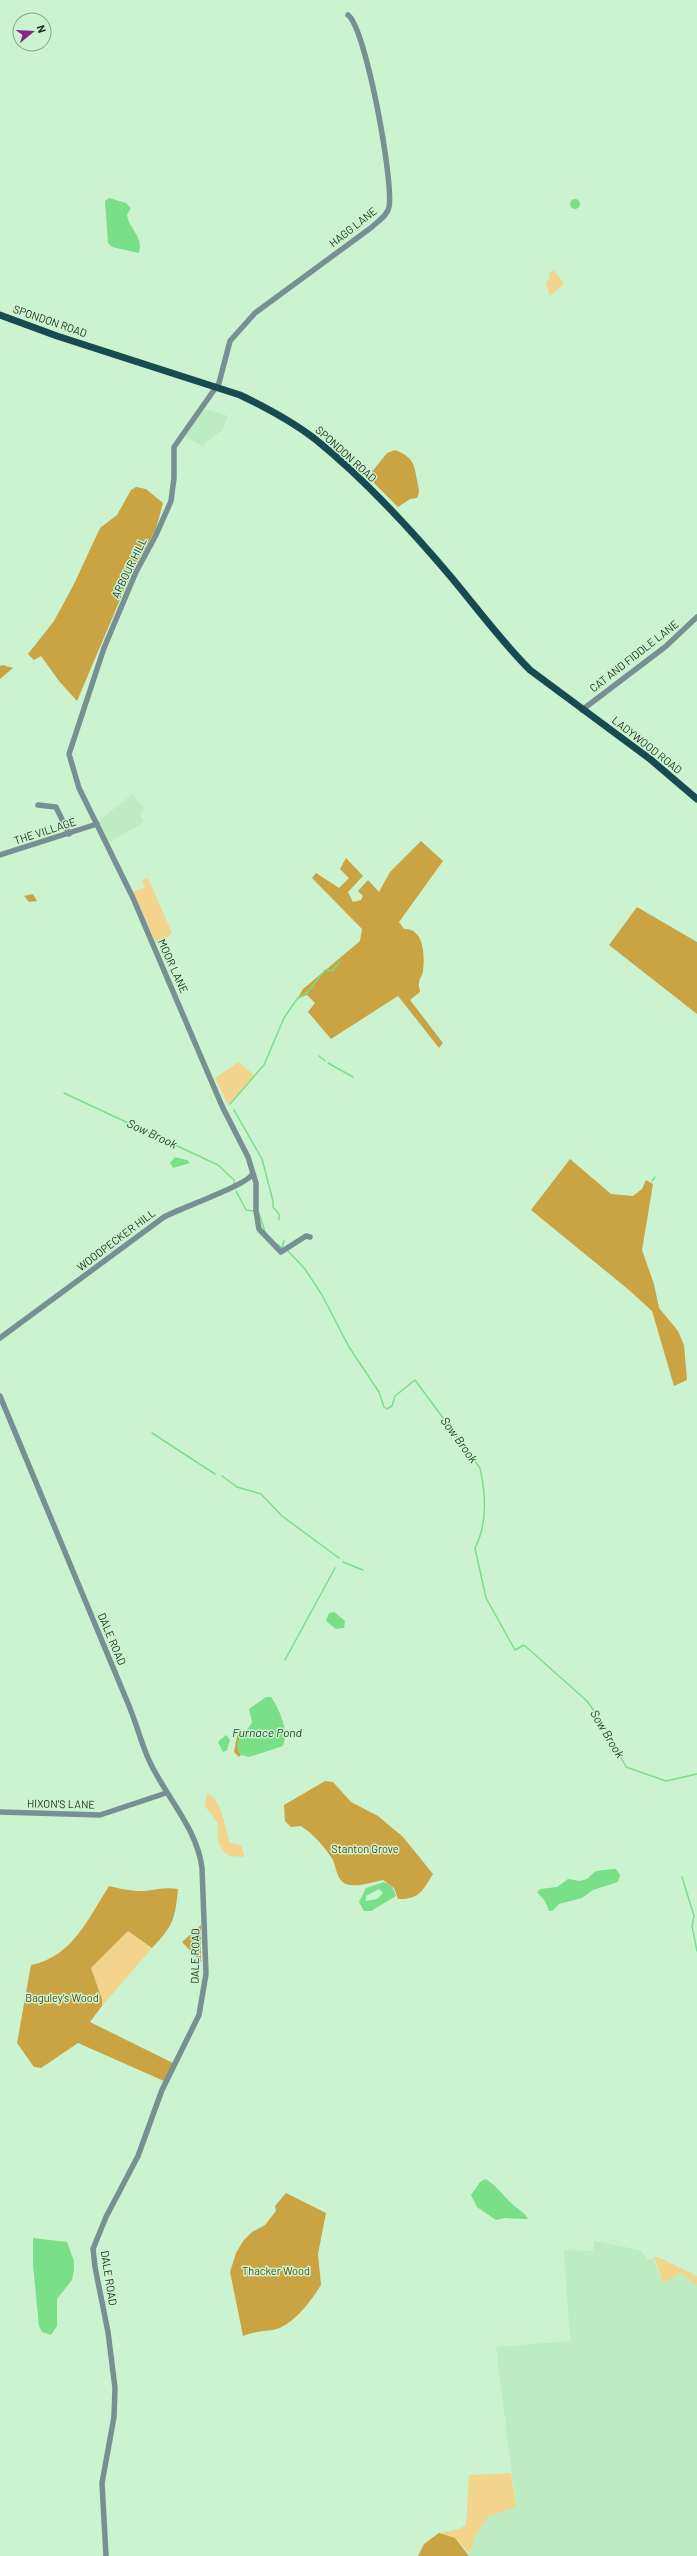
<svg xmlns="http://www.w3.org/2000/svg" width="697" height="2556" font-family="Barlow,sans-serif">
  <style>
    .built { fill: #bdebc2 }
    .green { fill: #f2d48c }
    .forest { fill: #caa442 }
    .water { fill: #79df89; fill-rule: evenodd }
    .lines { fill: none; stroke-linecap: round; stroke-linejoin: round }
    .stream { stroke: #79df89; stroke-width: 1.5 }
    .minor { stroke: #789094; stroke-width: 5.5 }
    .major { stroke: #174a51; stroke-width: 7 }
    .labels { text-anchor: middle; stroke-width: 3; stroke-linejoin: round; paint-order: stroke }
    .street-label { font-size: 11px; fill: #1c2b1e; stroke: #ccf3cf }
    .park-label { font-size: 11px; fill: #5d4915; stroke: #ccf3cf }
    .water-label { font-size: 12px; font-style: italic; fill: #153f1e; stroke: #ccf3cf }
  </style>
  <rect width="100%" height="100%" fill="#ccf3cf"/>
  <!-- built -->
  <g class="built">
    <polygon points="205,409 228,416 222,432 219,432 202,446 185,436"/>
    <polygon points="133,794 145,810 140,814 144,822 108,843 98,821"/>
    <polygon points="594,2241 640,2250 648,2260 653,2259 663,2284 680,2273 697,2286 697,2556 469,2556 476,2534 489,2516 516,2506 496,2347 570,2341 564,2250 593,2251"/>
  </g>
  <!-- green -->
  <g class="green">
    <polygon points="554,270 564,284 550,296 546,283 550,277 549,273"/>
    <polygon points="148,878 172,933 157,945 133,892 145,887 142,880"/>
    <polygon points="238,1062 254,1075 228,1105 215,1078"/>
    <path d="M207,1793C220,1797 227,1830 229,1842L241,1845L244,1854L243,1857L230,1856L224,1852L218,1841V1824L205,1806Z"/>
    <polygon points="128,1931 152,1948 102,2006 102,1999 91,1968"/>
    <polygon points="654,2257 658,2257 697,2276 697,2286 680,2273 663,2284"/>
    <polygon points="511,2473 516,2507 489,2516 476,2534 470,2554 455,2538 439,2533 459,2529 466,2525 469,2475"/>
  </g>
  <!-- forest -->
  <g class="forest">
    <path d="M395,450C412,457 414,462 417,480C418,487 421,491 417,498L410,499L398,507L368,477L387,453Z"/>
    <polygon points="136,487 146,489 163,503 156,529 131,574 77,701 59,681 41,656 34,660 28,654 54,621 74,584 100,528 117,515 131,490"/>
    <polygon points="3,665 13,668 0,679 0,666"/>
    <path d="M421,841L443,861L399,922L404,929C424,928 425,955 423,971C423,975 419,978 419,983C418,985 420,989 420,992L410,1000L443,1043L439,1048L398,996L331,1039L308,1012L315,1003L307,995L297,999L303,989L360,941L362,929L312,878L316,873L339,888L349,878L340,869L346,858L363,876L348,892L353,902L361,900L363,896L358,891L368,880L379,892L390,872Z"/>
    <polygon points="33,894 37,901 29,902 24,896"/>
    <polygon points="637,907 697,942 697,1014 609,945"/>
    <polygon points="570,1159 611,1194 633,1196 642,1189 646,1180 653,1184 642,1250 654,1284 659,1308 678,1331 684,1345 687,1380 674,1386 652,1311 629,1290 531,1210"/>
    <polygon points="238,1731 245,1731 239,1736 239,1752 241,1755 239,1757 234,1752"/>
    <path d="M325,1781L333,1782L351,1802L378,1816L403,1837L433,1874C423,1890 419,1900 398,1899L394,1888L383,1880C373,1882 356,1888 346,1884C335,1879 337,1865 331,1857C324,1846 312,1833 301,1826L291,1827L285,1821L284,1805Z"/>
    <path d="M109,1886C121,1889 131,1891 144,1891C156,1890 165,1887 178,1889C175,1920 173,1926 152,1948L128,1931L91,1968L102,1999V2006L90,2022L173,2063L164,2081L78,2043L41,2068L34,2067L17,2043L31,1965C72,1957 88,1919 109,1886Z"/>
    <polygon points="201,1925 201,1962 182,1942"/>
    <path d="M286,2193L326,2213L318,2254L321,2285C311,2301 293,2326 273,2330C262,2331 254,2332 243,2336L230,2272L236,2253L243,2241L252,2232L265,2225L276,2211L275,2206Z"/>
    <polygon points="439,2533 455,2538 469,2556 418,2556 424,2544"/>
  </g>
  <!-- water -->
  <g class="water">
    <path d="M109,198L126,203L131,208L127,215C129,229 144,237 139,253L112,247L108,243L105,201Z"/>
    <circle cx="575" cy="204" r="5"/>
    <polygon points="175,1157 187,1160 190,1163 173,1168 170,1163"/>
    <polygon points="334,1612 345,1621 344,1628 336,1629 326,1621 329,1613"/>
    <path d="M266,1697H271C280,1710 289,1731 283,1746L249,1757L241,1755C230,1739 247,1734 252,1722L249,1709Z"/>
    <polygon points="226,1735 230,1740 227,1750 223,1752 218,1742"/>
    <polygon points="613,1869 616,1869 620,1875 618,1882 593,1890 582,1898 559,1904 552,1911 549,1911 545,1901 537,1892 540,1889 557,1887 568,1879 580,1881 587,1879 596,1871"/>
    <path d="M384,1882L392,1886L396,1896L371,1911H364L359,1902L366,1888ZM379,1889L383,1893L377,1899L366,1901V1896Z"/>
    <path d="M485,2179C494,2182 508,2202 517,2208C522,2212 526,2214 528,2219L505,2218L496,2220L477,2207L471,2195L480,2182Z"/>
    <polygon points="33,2238 67,2242 74,2261 74,2270 72,2280 57,2299 57,2326 51,2335 42,2332 39,2326 33,2265"/>
  </g>
  <g class="lines">
    <!-- stream -->
    <g class="stream">
      <polyline points="319,1056 325,1061"/>
      <polyline points="328,1063 353,1077"/>
      <polyline points="64,1093 218,1165 234,1180 234,1183"/>
      <polyline points="230,1104 264,1065 284,1018 297,999 308,992 325,970 332,971 340,962"/>
      <polyline points="234,1110 262,1159 273,1201 273,1207 279,1214 279,1220"/>
      <polyline points="652,1181 655,1177"/>
      <polyline points="236,1191 246,1210 254,1211"/>
      <polyline points="259,1213 265,1232"/>
      <polyline points="277,1244 282,1248 284,1241"/>
      <path d="M288,1251L305,1269L322,1295L349,1347L379,1392L384,1407L387,1409L392,1406L395,1396L415,1380L480,1468C486,1495 488,1523 475,1548L486,1598L515,1650L524,1645L587,1701L602,1722L626,1767L666,1781L697,1774"/>
      <polyline points="152,1433 215,1474"/>
      <polyline points="222,1476 237,1487 261,1494 282,1516 339,1558"/>
      <polyline points="343,1562 363,1570"/>
      <polyline points="285,1660 335,1568"/>
      <polyline points="682,1877 694,1916 692,1926 697,1951"/>
    </g>
    <!-- minor -->
    <g class="minor">
      <polyline points="582,710 665,647 697,617"/>
      <polyline points="38,805 56,807 69,834"/>
      <polyline points="0,855 97,824"/>
      <path d="M310,1237L306,1236L281,1252L259,1229L256,1211V1183L248,1157L222,1106L133,898L79,788L69,754L104,648L136,572L156,535L171,501L174,478V447L219,383L230,341L255,313L372,227C378,221 388,215 389,207C394,183 366,28 348,15"/>
      <path d="M0,1338L164,1217C178,1209 250,1184 252,1174"/>
      <path d="M0,1396C42,1498 85,1599 127,1701C135,1719 140,1739 148,1758C164,1795 197,1827 202,1868L206,1974L199,2015L162,2090L138,2156L106,2217L93,2249L95,2267L108,2332L115,2388L114,2417L102,2483L106,2556"/>
      <polyline points="0,1812 100,1815 166,1793"/>
    </g>
    <!-- major -->
    <path class="major" d="M0,315L57,336L240,395C265,407 293,422 315,439C361,476 413,532 451,577C477,608 501,641 530,670L650,759L697,799"/>
  </g>
  <g class="labels">
    <!-- street labels -->
    <g class="street-label">
      <text transform="translate(353 227) rotate(-38)" y="4">HAGG LANE</text>
      <text transform="translate(50 321) rotate(19)" y="4">SPONDON ROAD</text>
      <text transform="translate(346 454) rotate(42)" y="4">SPONDON ROAD</text>
      <text transform="translate(129 568) rotate(-64)" y="4">ARBOUR HILL</text>
      <text transform="translate(634 656) rotate(-38)" y="4">CAT AND FIDDLE LANE</text>
      <text transform="translate(647 745) rotate(38)" y="4">LADYWOOD ROAD</text>
      <text transform="translate(45 831) rotate(-18)" y="4">THE VILLAGE</text>
      <text transform="translate(173 966) rotate(66)" y="4">MOOR LANE</text>
      <text transform="translate(116 1240) rotate(-37)" y="4">WOODPECKER HILL</text>
      <text transform="translate(112 1639) rotate(67)" y="4">DALE ROAD</text>
      <text transform="translate(61 1804) rotate(1)" y="4">HIXON'S LANE</text>
      <text transform="translate(195 1956) rotate(-89)" y="4">DALE ROAD</text>
      <text transform="translate(109 2278) rotate(81)" y="4">DALE ROAD</text>
    </g>
    <!-- park labels -->
    <g class="park-label">
      <text x="365" y="1853">Stanton Grove</text>
      <text x="62" y="2002">Baguley's Wood</text>
      <text x="276" y="2275">Thacker Wood</text>
    </g>
    <!-- water labels -->
    <g class="water-label">
      <text transform="translate(152 1134) rotate(25)" y="4">Sow Brook</text>
      <text transform="translate(459 1440) rotate(54)" y="4">Sow Brook</text>
      <text x="267" y="1737">Furnace Pond</text>
      <text transform="translate(607 1734) rotate(59)" y="4">Sow Brook</text>
    </g>
  </g>
  <!-- north arrow -->
  <g transform="translate(32 32) rotate(72)"><circle r="19" fill="#ccf3cf" stroke="#86a388"/>
  <path d="M0-3L7 15L0 10L-7 15Z" fill="#89238a"/>
  <text y="-6" font-size="11" font-weight="bold" text-anchor="middle" fill="#1c2b1e">N</text>
  </g>
</svg>
